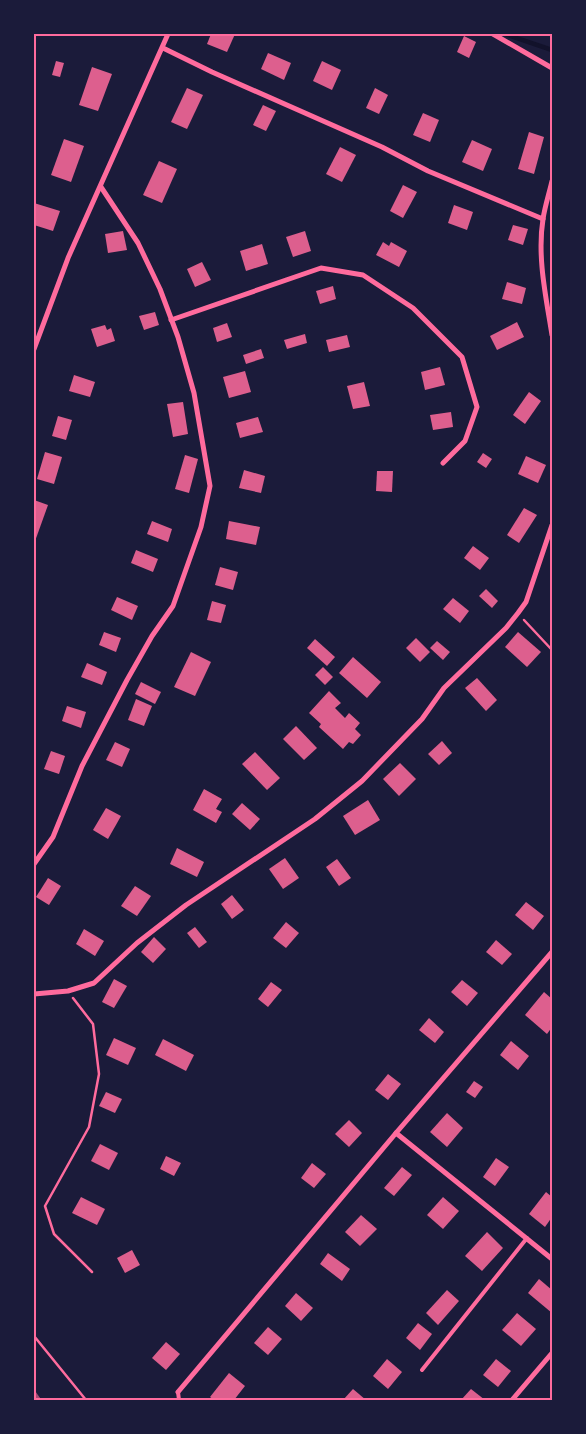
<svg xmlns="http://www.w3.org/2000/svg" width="586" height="1434" font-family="Manrope,sans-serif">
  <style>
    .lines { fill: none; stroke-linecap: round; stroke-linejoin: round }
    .stream { stroke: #12122b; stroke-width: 4.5 }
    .building { fill: #dd5f8e }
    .path { stroke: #ff6b9d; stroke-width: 2.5 }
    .service { stroke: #ff6b9d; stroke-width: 4 }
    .minor { stroke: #ff6b9d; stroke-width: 5 }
    .rail { stroke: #a44b75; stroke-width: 4 }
    .neatline { fill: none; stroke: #ff6b9d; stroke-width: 2 }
  </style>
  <rect width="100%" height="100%" fill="#1b1b3a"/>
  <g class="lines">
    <!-- stream -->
    <polyline class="stream" points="505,34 552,50"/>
  </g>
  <!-- building -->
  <g class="building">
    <polygon points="211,34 235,34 227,52 207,44"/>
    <polygon points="464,36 476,42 469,58 457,52"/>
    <polygon points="268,53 291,63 284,80 261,69"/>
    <polygon points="56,61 64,63 60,77 52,75"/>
    <polygon points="322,61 341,70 332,90 313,81"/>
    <polygon points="92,67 112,74 98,111 79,105"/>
    <polygon points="187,88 203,95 187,129 171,122"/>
    <polygon points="375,88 388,95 379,114 366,108"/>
    <polygon points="263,105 276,111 266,131 253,125"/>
    <polygon points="423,113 439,120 430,142 413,135"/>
    <polygon points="529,132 544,137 534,174 518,169"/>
    <polygon points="64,139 84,146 71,182 51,175"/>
    <polygon points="472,140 492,149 483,171 462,162"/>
    <polygon points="340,147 356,155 342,182 326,174"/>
    <polygon points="159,161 177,169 162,203 143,195"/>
    <polygon points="403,185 417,192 403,218 390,211"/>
    <polygon points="34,203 60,211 53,231 34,225"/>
    <polygon points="454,205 473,212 467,230 448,223"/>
    <polygon points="513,225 528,229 523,245 508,240"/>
    <polygon points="123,231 127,250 108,253 105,234"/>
    <polygon points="305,231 311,251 293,257 286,237"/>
    <polygon points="383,242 389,246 391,242 407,251 399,267 376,255"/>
    <polygon points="262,244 268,264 246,271 240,251"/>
    <polygon points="202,262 211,280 195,287 187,269"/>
    <polygon points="507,282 526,288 522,304 502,299"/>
    <polygon points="333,286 336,299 320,304 316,291"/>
    <polygon points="155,312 159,325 144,330 139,316"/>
    <polygon points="517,322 524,337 497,350 490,336"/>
    <polygon points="227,323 232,337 217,342 213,328"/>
    <polygon points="105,325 107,330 111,328 115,341 97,347 91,329"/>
    <polygon points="305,334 307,343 287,349 284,340"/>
    <polygon points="347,335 350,347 329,352 326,340"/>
    <polygon points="261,349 264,358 246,364 243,355"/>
    <polygon points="440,367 445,385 425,390 421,372"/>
    <polygon points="245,371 251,392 229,398 223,377"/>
    <polygon points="74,375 95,382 90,397 69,391"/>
    <polygon points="364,382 370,406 353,409 347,386"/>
    <polygon points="529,392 541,401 525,424 513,415"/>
    <polygon points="183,402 188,434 173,437 167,404"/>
    <polygon points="451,412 453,427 433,430 430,415"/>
    <polygon points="58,416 72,420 66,440 52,436"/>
    <polygon points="258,417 263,432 240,438 236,423"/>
    <polygon points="45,452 62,457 54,484 37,479"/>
    <polygon points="483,453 492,459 486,468 477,462"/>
    <polygon points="185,455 198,459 189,493 175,489"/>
    <polygon points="526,456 546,465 538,483 518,474"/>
    <polygon points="244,470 265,476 261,493 239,488"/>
    <polygon points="377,471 393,471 392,492 376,491"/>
    <polygon points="34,500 48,505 34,544"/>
    <polygon points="524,508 537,515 519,543 507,535"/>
    <polygon points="152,521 172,529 168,542 147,534"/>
    <polygon points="229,521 260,527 256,545 226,539"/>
    <polygon points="473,546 489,558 480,570 464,558"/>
    <polygon points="136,550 158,559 153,572 131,563"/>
    <polygon points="220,567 238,572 233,590 215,585"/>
    <polygon points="486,589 498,601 492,608 479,596"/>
    <polygon points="117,597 138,606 132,620 111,610"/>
    <polygon points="453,598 469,611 460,623 443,609"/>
    <polygon points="212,601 226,605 221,623 207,620"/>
    <polygon points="104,632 121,638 116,652 99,645"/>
    <polygon points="518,632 541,652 527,667 505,647"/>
    <polygon points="416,638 430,652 420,662 406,648"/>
    <polygon points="315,639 335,657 327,666 307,648"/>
    <polygon points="437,641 450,652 443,660 430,648"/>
    <polygon points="191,652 211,662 195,696 174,687"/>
    <polygon points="353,657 381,682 367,698 339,673"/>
    <polygon points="87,663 107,672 102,685 81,677"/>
    <polygon points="323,667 333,677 325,685 315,675"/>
    <polygon points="477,678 497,700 486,711 465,688"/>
    <polygon points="141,682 161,692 155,704 135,694"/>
    <polygon points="329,691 341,703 335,708 345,718 349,713 360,723 355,729 361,735 353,744 349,742 343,749 319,727 321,724 309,713"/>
    <polygon points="136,699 152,706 144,726 128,720"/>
    <polygon points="67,706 86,712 81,728 62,721"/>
    <polygon points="296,726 317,748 304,760 283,739"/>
    <polygon points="442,741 452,753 439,765 428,754"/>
    <polygon points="115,742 130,749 122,767 106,760"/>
    <polygon points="51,751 65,756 59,774 44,769"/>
    <polygon points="255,752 280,778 267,790 242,764"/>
    <polygon points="400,763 416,779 399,796 383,779"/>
    <polygon points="204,789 222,799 216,809 222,812 216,823 193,810"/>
    <polygon points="368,800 380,820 355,835 343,816"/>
    <polygon points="242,803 260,819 250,830 232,814"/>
    <polygon points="106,808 121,816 108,839 93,830"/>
    <polygon points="177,848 204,862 197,877 170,864"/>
    <polygon points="285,858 299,878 283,889 269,869"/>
    <polygon points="337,859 351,878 339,886 326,867"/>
    <polygon points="48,878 61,886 49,905 36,897"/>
    <polygon points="135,886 151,896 137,916 121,906"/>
    <polygon points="232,895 244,910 232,919 221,904"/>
    <polygon points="526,902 544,916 533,930 515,915"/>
    <polygon points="286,922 299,933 286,948 273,938"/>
    <polygon points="195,927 207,942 199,948 187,933"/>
    <polygon points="84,929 104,941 95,956 76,944"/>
    <polygon points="154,937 166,949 153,963 141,952"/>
    <polygon points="496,940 512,954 502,965 486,952"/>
    <polygon points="114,979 127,986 114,1008 102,1002"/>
    <polygon points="462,980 478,993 467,1006 451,992"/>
    <polygon points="271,982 282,990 268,1007 258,999"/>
    <polygon points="544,992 552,999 552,1027 547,1034 525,1015"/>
    <polygon points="429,1018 444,1032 435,1043 419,1030"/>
    <polygon points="114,1038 136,1048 128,1065 106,1055"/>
    <polygon points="163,1039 194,1055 186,1071 155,1055"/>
    <polygon points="511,1041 529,1056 518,1070 500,1055"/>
    <polygon points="388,1074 401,1084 388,1100 375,1090"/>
    <polygon points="474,1081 483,1087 475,1098 466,1092"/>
    <polygon points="106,1092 122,1099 115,1113 99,1106"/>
    <polygon points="447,1113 463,1128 447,1147 430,1132"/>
    <polygon points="349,1120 362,1133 349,1147 335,1134"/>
    <polygon points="100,1144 118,1153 109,1170 91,1161"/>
    <polygon points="166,1156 181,1163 174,1176 160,1169"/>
    <polygon points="496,1158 509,1167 495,1186 483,1177"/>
    <polygon points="312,1163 326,1174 314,1188 301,1178"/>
    <polygon points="402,1167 412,1175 394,1196 384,1188"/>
    <polygon points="546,1192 552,1197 552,1217 545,1227 529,1214"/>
    <polygon points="81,1197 105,1209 97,1225 72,1213"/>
    <polygon points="443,1197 459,1211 443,1229 427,1215"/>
    <polygon points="361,1215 377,1229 360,1246 345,1232"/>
    <polygon points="487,1232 503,1248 482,1271 465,1256"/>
    <polygon points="132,1250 140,1265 125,1273 117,1258"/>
    <polygon points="328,1253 350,1269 342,1281 320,1264"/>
    <polygon points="539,1279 552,1290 552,1313 528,1293"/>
    <polygon points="447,1290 459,1301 438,1325 426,1313"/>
    <polygon points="296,1293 313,1308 301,1321 285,1306"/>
    <polygon points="517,1313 536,1329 521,1346 502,1330"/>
    <polygon points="418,1323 432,1334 420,1350 406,1338"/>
    <polygon points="268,1327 282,1339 268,1355 254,1343"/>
    <polygon points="166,1342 180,1354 166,1370 152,1358"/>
    <polygon points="387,1359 402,1372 388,1389 373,1376"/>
    <polygon points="496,1359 511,1371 498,1387 483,1375"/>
    <polygon points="229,1373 245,1386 234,1400 214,1400 210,1397"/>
    <polygon points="353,1389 366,1400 343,1400"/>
    <polygon points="471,1389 485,1400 461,1400"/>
  </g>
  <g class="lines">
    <!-- path -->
    <g class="path">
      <polyline points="524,620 552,650"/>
      <polyline points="73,998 93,1024 99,1074 89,1127 45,1206 54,1234 92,1272"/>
      <polyline points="34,1336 86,1400"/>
    </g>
    <!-- service -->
    <g class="service">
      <polyline points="422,1370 527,1238"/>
      <polyline points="178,1392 179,1400"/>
    </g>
    <!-- minor -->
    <g class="minor">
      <polyline points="493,34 552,68"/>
      <polyline points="163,48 212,72 382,147 428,171 543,219"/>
      <path d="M552,181C549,194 545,206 543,219C537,257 546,297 552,335"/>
      <polyline points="171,320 321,268 363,275 413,308 462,357 477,407 465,441 443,463"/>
      <polyline points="34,349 68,258 168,34"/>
      <polyline points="34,864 53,837 82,766 127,680 152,636 173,606 201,527 210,486 194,393 178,337 160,289 138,243 101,187"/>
      <polyline points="34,994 68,991 94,983 137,943 186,905 315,819 362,781 422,719 444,688 506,628 518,613 526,602 552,525"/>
      <polyline points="396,1133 552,1259"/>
      <polyline points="178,1392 396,1133 552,952"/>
      <polyline points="512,1400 552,1353"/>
    </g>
    <!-- rail -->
    <polyline class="rail" points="34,1393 39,1400"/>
  </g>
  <!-- border -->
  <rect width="586" height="1434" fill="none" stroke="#1b1b3a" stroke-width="70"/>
  <rect x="35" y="35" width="516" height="1364" class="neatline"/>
</svg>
